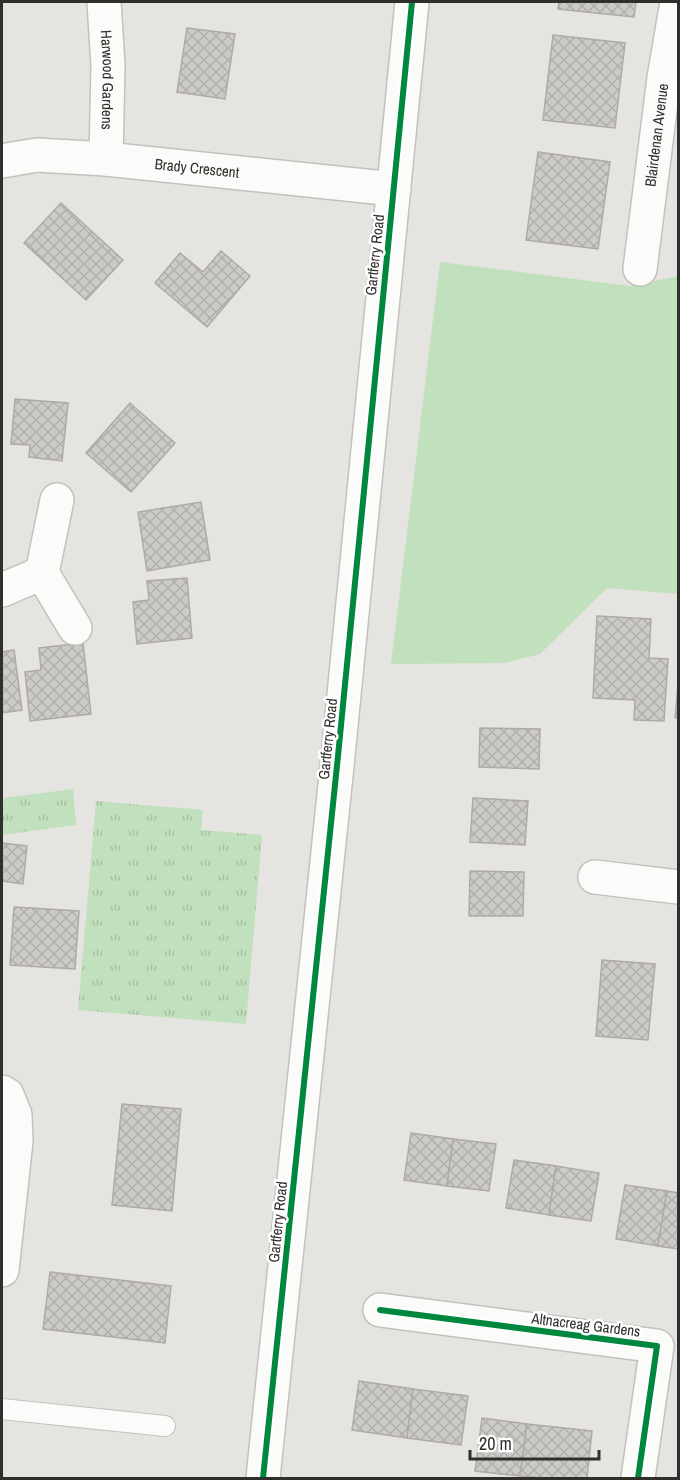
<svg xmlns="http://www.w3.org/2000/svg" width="680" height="1480" font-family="'Archivo Narrow',sans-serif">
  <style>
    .grass { fill: url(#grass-tufts) }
    .green { fill: #c1e0bd }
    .building { fill: url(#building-cross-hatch); stroke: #adaaa8; stroke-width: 1.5 }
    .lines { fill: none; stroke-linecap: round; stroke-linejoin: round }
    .service-casing { stroke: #c3c1be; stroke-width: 22 }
    .minor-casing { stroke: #c3c1be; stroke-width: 36 }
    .tertiary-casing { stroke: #c3c1be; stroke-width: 36 }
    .service { stroke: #fbfbfa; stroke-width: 20 }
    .minor { stroke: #fbfbfa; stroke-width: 33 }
    .tertiary { stroke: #fbfbfa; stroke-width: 33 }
    .cycleway-casing { stroke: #fff; stroke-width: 10 }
    .cycleway { stroke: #00873e; stroke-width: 6 }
    .labels { text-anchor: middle; stroke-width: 5; stroke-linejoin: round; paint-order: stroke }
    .street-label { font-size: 15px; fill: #312f2c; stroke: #fff }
  </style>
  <defs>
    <pattern id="grass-tufts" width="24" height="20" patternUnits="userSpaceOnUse" patternTransform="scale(1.5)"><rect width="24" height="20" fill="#c1e0bd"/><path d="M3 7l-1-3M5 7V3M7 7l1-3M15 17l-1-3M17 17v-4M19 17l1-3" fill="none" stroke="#a6c0a3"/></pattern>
    <pattern id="building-cross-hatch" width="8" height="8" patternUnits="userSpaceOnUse" patternTransform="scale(1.5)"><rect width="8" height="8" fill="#cdcbc8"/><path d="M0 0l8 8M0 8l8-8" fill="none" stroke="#b0afac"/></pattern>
  </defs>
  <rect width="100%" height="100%" fill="#e6e4e0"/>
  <!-- grass -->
  <g class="grass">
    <polygon points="73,789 76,825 2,835 2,798"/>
    <polygon points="96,801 203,810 201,830 262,835 246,1024 78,1010"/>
  </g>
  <!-- green -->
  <polygon class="green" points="440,262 630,286 678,276 678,594 607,588 540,654 505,663 391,664"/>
  <!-- building -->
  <g class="building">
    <polygon points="559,2 636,2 634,17 558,9"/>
    <polygon points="187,28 235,34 225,99 177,92"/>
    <polygon points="553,35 625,43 615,128 543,120"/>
    <polygon points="538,152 610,162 598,249 526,240"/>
    <polygon points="61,203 123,260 86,300 24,243"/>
    <polygon points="221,251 250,276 207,327 155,283 180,253 203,272"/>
    <polygon points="15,399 68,403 62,461 29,457 30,445 11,444"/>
    <polygon points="130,403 175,443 131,492 86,453"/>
    <polygon points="201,502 210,560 147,571 138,512"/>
    <polygon points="187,578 192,638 137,644 133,602 149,600 147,581"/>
    <polygon points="597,616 651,619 649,658 668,659 664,721 634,720 635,700 593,698"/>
    <polygon points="83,643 91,714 30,721 25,672 41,670 39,648"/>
    <polygon points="14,650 22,710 2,713 2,652"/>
    <polygon points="678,684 678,718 675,718"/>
    <polygon points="480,728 540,729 539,769 479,767"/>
    <polygon points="473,798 528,801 525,845 470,842"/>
    <polygon points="2,843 27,846 23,884 2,881"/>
    <polygon points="470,871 524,872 523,916 469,916"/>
    <polygon points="14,907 79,911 75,969 10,965"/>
    <polygon points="602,960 655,964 648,1040 596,1036"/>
    <polygon points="122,1104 181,1109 172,1211 112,1205"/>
    <polygon points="411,1133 453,1139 447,1186 404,1180"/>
    <polygon points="453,1139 496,1144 489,1191 447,1186"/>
    <polygon points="514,1160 556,1166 549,1215 506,1208"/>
    <polygon points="556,1166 599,1173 591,1221 549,1215"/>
    <polygon points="625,1185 667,1191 658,1246 616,1239"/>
    <polygon points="667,1191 678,1193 678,1249 658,1246"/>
    <polygon points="50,1272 171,1286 165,1343 43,1329"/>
    <polygon points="359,1381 413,1389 407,1438 352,1430"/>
    <polygon points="413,1389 468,1396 461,1445 407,1438"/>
    <polygon points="482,1418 527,1424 520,1476 475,1471"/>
    <polygon points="527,1424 592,1431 587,1478 543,1478 520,1476"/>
  </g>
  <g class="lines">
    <!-- service casing -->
    <g class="service-casing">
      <polyline id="service" points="2,1409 165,1426"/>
    </g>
    <!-- minor casing -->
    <g class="minor-casing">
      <g id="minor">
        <path id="s1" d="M104,2L108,65L106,159"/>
        <path id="s2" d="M2,161L37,155L106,159L394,189"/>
        <path id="s3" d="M640,269L664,78L677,2"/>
        <polyline points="42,573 57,500"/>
        <polyline points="2,590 42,573 75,628"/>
        <polyline points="595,877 678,887"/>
        <polyline points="2,1092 7,1095 15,1115 16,1141 2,1270"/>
        <polyline points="380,1310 657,1346 638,1478"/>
      </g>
    </g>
    <!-- tertiary casing -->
    <g class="tertiary-casing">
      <polyline id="tertiary" points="263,1478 338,756 412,2"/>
    </g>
    <!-- service -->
    <use href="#service" class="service"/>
    <!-- minor -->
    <use href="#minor" class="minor"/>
    <!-- tertiary -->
    <use href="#tertiary" class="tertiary"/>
    <!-- cycleway casing -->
    <g class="cycleway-casing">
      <g id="cycleway">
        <polyline points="380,1310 657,1346 638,1478"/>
        <polyline points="263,1478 338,756 412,2"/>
      </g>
    </g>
    <!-- cycleway -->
    <use href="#cycleway" class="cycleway"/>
  </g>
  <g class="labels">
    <!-- street labels -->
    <g class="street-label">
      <text dy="5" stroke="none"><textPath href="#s1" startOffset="78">Harwood Gardens</textPath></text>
      <text dy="5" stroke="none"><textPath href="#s3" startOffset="135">Blairdenan Avenue</textPath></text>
      <text dy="5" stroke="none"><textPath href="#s2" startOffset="196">Brady Crescent</textPath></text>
      <text transform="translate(375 255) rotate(-84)" y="5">Gartferry Road</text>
      <text transform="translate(328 739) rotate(-84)" y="5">Gartferry Road</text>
      <text transform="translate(278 1222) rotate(-84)" y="5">Gartferry Road</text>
      <text transform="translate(586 1325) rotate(7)" y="5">Altnacreag Gardens</text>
    </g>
  </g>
  <!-- border -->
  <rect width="680" height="1480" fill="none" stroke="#312f2c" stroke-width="6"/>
  <!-- scale -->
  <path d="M470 1450v9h129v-9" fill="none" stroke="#312f2c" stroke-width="3"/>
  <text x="479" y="1450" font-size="18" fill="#312f2c" stroke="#ffffff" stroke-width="4.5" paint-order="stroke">20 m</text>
</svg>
